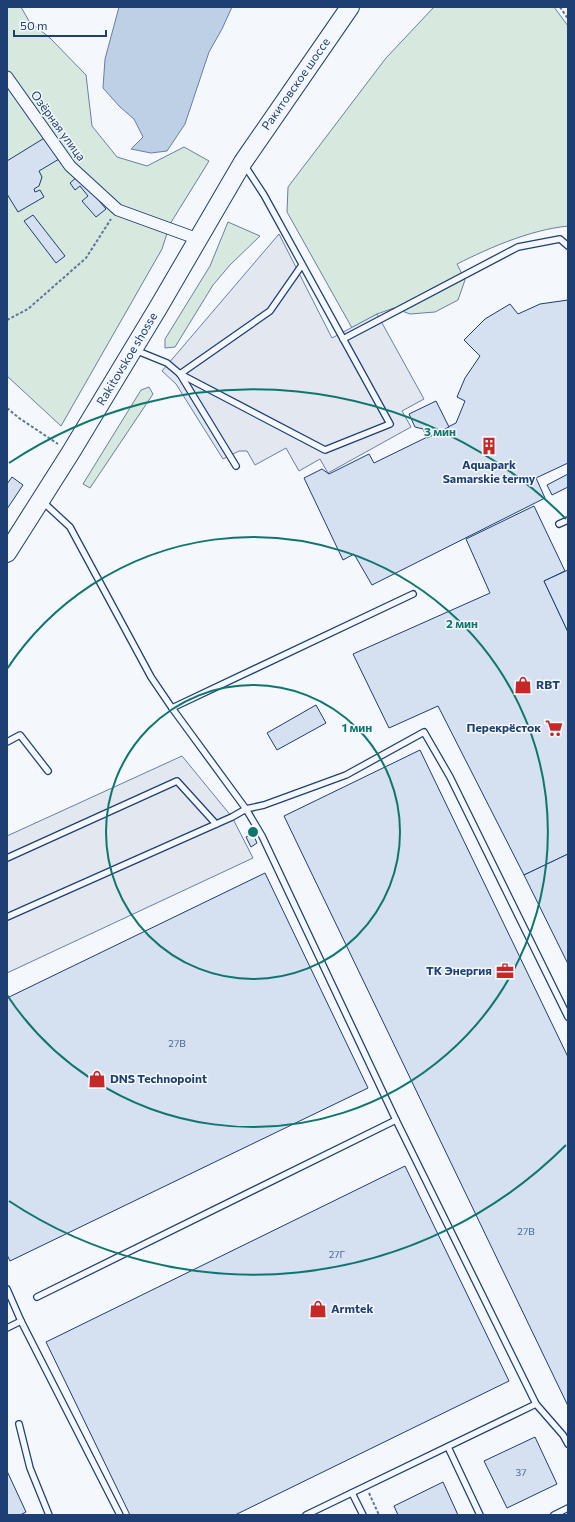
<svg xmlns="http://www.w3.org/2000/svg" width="575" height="1522" font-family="Commissioner,sans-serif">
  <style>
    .green { fill: #d7e8df; stroke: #687fa3 }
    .parking { fill: #e3e8f0; stroke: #687fa3 }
    .water { fill: #bed0e5; stroke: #687fa3 }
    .building { fill: #d5e0f0; stroke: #1d3f73 }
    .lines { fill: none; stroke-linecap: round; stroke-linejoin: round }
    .service-casing { stroke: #1d3f73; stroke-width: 8 }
    .minor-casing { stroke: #1d3f73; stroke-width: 13 }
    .primary-casing { stroke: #1d3f73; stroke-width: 20 }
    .path { stroke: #5e769c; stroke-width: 2; stroke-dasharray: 3 2; stroke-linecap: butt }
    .service { stroke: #f4f7fb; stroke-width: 5.5 }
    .minor { stroke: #f4f7fb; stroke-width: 11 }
    .primary { stroke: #f4f7fb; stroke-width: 18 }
    .ring { fill: none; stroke: #0f766e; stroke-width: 2 }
    .labels { text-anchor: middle; stroke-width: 3; stroke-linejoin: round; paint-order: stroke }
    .number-label { font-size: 10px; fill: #4b6792 }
    .street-label { font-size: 12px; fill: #1d3f73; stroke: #f4f7fb }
    .poi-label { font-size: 12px; font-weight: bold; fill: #1d3f73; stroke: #f4f7fb; text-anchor: start }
    .centre { fill: #0f766e; stroke: #f4f7fb; stroke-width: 2 }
    .ring-label { font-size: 12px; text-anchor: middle; font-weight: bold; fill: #0f766e; stroke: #f4f7fb; stroke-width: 3; stroke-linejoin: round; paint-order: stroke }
  </style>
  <rect width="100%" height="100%" fill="#f4f7fb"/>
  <!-- green -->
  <g class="green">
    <polygon points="7,7 21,7 29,21 50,38 86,75 92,126 117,157 147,166 184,147 209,161 170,224 162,249 61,426 7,376"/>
    <path d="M434,7H554L568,26V226C530,230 491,247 457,264L465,280L458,300L435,312L410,314L394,308L377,314L352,328L287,212L288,187L386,58Z"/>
    <polygon points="228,222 260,236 230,265 213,285 175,347 165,348 165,339 210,266"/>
    <polygon points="149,387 153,394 90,488 83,484 141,390"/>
  </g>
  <!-- parking -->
  <g class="parking">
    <polygon points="279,234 332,338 377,314 424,399 402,411 411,427 328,473 320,459 299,471 286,448 255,465 247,451 239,451 223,459 176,384 162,371"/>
    <polygon points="182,756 232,817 253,858 7,973 7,836"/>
  </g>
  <!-- water -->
  <polygon class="water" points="119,7 232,7 222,29 209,52 185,124 167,151 151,153 131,149 143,137 134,119 120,107 103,88 105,59"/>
  <!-- building -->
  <g class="building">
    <polygon points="46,137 59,159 39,171 42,177 39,186 34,189 35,192 40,190 44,197 18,212 7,194 7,161"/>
    <polygon points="78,176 106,209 96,217 82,201 88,196 80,186 75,190 70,183"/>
    <polygon points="33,215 65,256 56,263 24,221"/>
    <polygon points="568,300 568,463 536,478 545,498 372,585 354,554 343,560 304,478 322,469 329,474 369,454 374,463 456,423 465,401 457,397 465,378 480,356 464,340 485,319 510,304 518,314 540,304"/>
    <polygon points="436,401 449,427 427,438 423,429 415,427 409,414"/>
    <polygon points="568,474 568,487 552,495 547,485"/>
    <polygon points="12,477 23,485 7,509 7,484"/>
    <polygon points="534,506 565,571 544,581 568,632 568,854 524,875 438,706 389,728 353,654 490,593 466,539"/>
    <polygon points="568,570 568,632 544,581"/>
    <polygon points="316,705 326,723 277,750 267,733"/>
    <polygon points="420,750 568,1057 568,1406 284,816"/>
    <polygon points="253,834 257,843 251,847 246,837"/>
    <polygon points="568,854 568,964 524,875"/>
    <polygon points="265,873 368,1088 10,1261 7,1255 7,998"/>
    <polygon points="405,1166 509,1381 235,1515 130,1515 46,1342"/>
    <polygon points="535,1437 557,1484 507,1508 484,1461"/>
    <polygon points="7,1471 26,1512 20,1515 7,1515"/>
    <polygon points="443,1482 458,1515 398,1515 394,1506"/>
  </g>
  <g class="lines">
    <!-- service casing -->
    <g class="service-casing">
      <g id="service">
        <polyline points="245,166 264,195 390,424 325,450 180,374 270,311 302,265"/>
        <polyline points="343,339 518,247 560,239 568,246"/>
        <polyline points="135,350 167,363 180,374 236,466"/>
        <polyline points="43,502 70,527 151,677 172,708 246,809 262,836 396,1120 536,1404 563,1435 568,1444"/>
        <polyline points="559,524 568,520"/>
        <polyline points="172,708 413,594"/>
        <polyline points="7,742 20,735 48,771"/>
        <polyline points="7,858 177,781 216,824"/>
        <polyline points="7,917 232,817 246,809 264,805 346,775 424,732 450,777 568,1017"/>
        <polyline points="7,1289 21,1321 120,1515"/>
        <polyline points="37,1297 396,1120"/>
        <polyline points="7,1328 21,1321"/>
        <polyline points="19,1424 30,1468 49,1515"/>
        <polyline points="448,1447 480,1515"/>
        <polyline points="352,1493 363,1515"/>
        <polyline points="306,1515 536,1404"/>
        <polyline points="554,1515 568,1508"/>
      </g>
    </g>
    <!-- minor casing -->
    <g class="minor-casing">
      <polyline id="minor" points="7,77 70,166 118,210 198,239"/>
    </g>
    <!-- primary casing -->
    <g class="primary-casing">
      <polyline id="primary" points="7,553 71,452 158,308 243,162 350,7"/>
    </g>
    <!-- path -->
    <g class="path">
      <polyline points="560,7 568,19"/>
      <polyline points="7,320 28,309 86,258 111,219"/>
      <polyline points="7,408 19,418 58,444"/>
      <polyline points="369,1493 379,1515"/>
    </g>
    <!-- service -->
    <use href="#service" class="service"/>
    <!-- minor -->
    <use href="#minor" class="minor"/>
    <!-- primary -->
    <use href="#primary" class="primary"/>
  </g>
  <!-- distance rings -->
  <g class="ring">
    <circle cx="253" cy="832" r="147"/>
    <path d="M7 669A295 295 0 1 1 7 995"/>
    <path d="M566 1145A442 442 0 0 1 9 1201M9 463A442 442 0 0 1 566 519"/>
  </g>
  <!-- icons -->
  <defs>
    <g id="building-bare" transform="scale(1.38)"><path d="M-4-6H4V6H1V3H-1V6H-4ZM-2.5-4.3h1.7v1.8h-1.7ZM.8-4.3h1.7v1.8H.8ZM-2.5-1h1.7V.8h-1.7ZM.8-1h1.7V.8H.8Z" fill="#c62828" stroke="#f4f7fb" stroke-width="2.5" paint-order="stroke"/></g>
    <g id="shop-bare" transform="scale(1.38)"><path d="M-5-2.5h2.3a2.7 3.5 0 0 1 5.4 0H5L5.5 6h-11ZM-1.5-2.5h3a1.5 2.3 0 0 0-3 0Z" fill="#c62828" stroke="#f4f7fb" stroke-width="2.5" paint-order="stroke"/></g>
    <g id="supermarket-bare" transform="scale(1.38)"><path d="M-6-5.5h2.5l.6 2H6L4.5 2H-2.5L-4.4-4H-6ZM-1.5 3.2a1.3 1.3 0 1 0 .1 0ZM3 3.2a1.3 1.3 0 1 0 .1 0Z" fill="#c62828" stroke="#f4f7fb" stroke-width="2.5" paint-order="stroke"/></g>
    <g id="office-bare" transform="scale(1.38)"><path d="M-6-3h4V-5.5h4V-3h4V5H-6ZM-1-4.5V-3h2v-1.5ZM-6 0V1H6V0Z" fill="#c62828" stroke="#f4f7fb" stroke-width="2.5" paint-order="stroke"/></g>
  </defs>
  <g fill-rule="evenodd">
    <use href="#building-bare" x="489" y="446"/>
    <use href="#shop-bare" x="523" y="685"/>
    <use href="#supermarket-bare" x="554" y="728"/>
    <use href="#office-bare" x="505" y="971"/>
    <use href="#shop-bare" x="97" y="1079"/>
    <use href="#shop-bare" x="318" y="1309"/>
  </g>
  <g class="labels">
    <!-- number labels -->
    <g class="number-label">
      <text x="177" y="1047">27В</text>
      <text x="526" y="1235">27В</text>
      <text x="337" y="1258">27Г</text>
      <text x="521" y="1476">37</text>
    </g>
    <!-- street labels -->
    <g class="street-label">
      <text transform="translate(296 84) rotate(-55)" y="4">Ракитовское шоссе</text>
      <text transform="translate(58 126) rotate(54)" y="4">Озёрная улица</text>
      <text transform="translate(127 359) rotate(-59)" y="4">Rakitovskoe shosse</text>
    </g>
    <!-- poi labels -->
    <g class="poi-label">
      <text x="489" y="469" text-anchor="middle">Aquapark<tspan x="489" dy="14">Samarskie termy</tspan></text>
      <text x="536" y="689">RBT</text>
      <text x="541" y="732" text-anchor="end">Перекрёсток</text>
      <text x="492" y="975" text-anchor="end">ТК Энергия</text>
      <text x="110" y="1083">DNS Technopoint</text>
      <text x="331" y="1313">Armtek</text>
    </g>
  </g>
  <circle cx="253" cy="832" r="6" class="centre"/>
  <g class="ring-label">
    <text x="440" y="436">3 мин</text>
    <text x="462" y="628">2 мин</text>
    <text x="357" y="732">1 мин</text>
  </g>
  <!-- border -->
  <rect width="575" height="1522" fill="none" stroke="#1d3f73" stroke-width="16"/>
  <!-- scale -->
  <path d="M14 30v6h92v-6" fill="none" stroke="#1d3f73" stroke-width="2"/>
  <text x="20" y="30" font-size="12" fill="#1d3f73" stroke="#f4f7fb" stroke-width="3" paint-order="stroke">50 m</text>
</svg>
